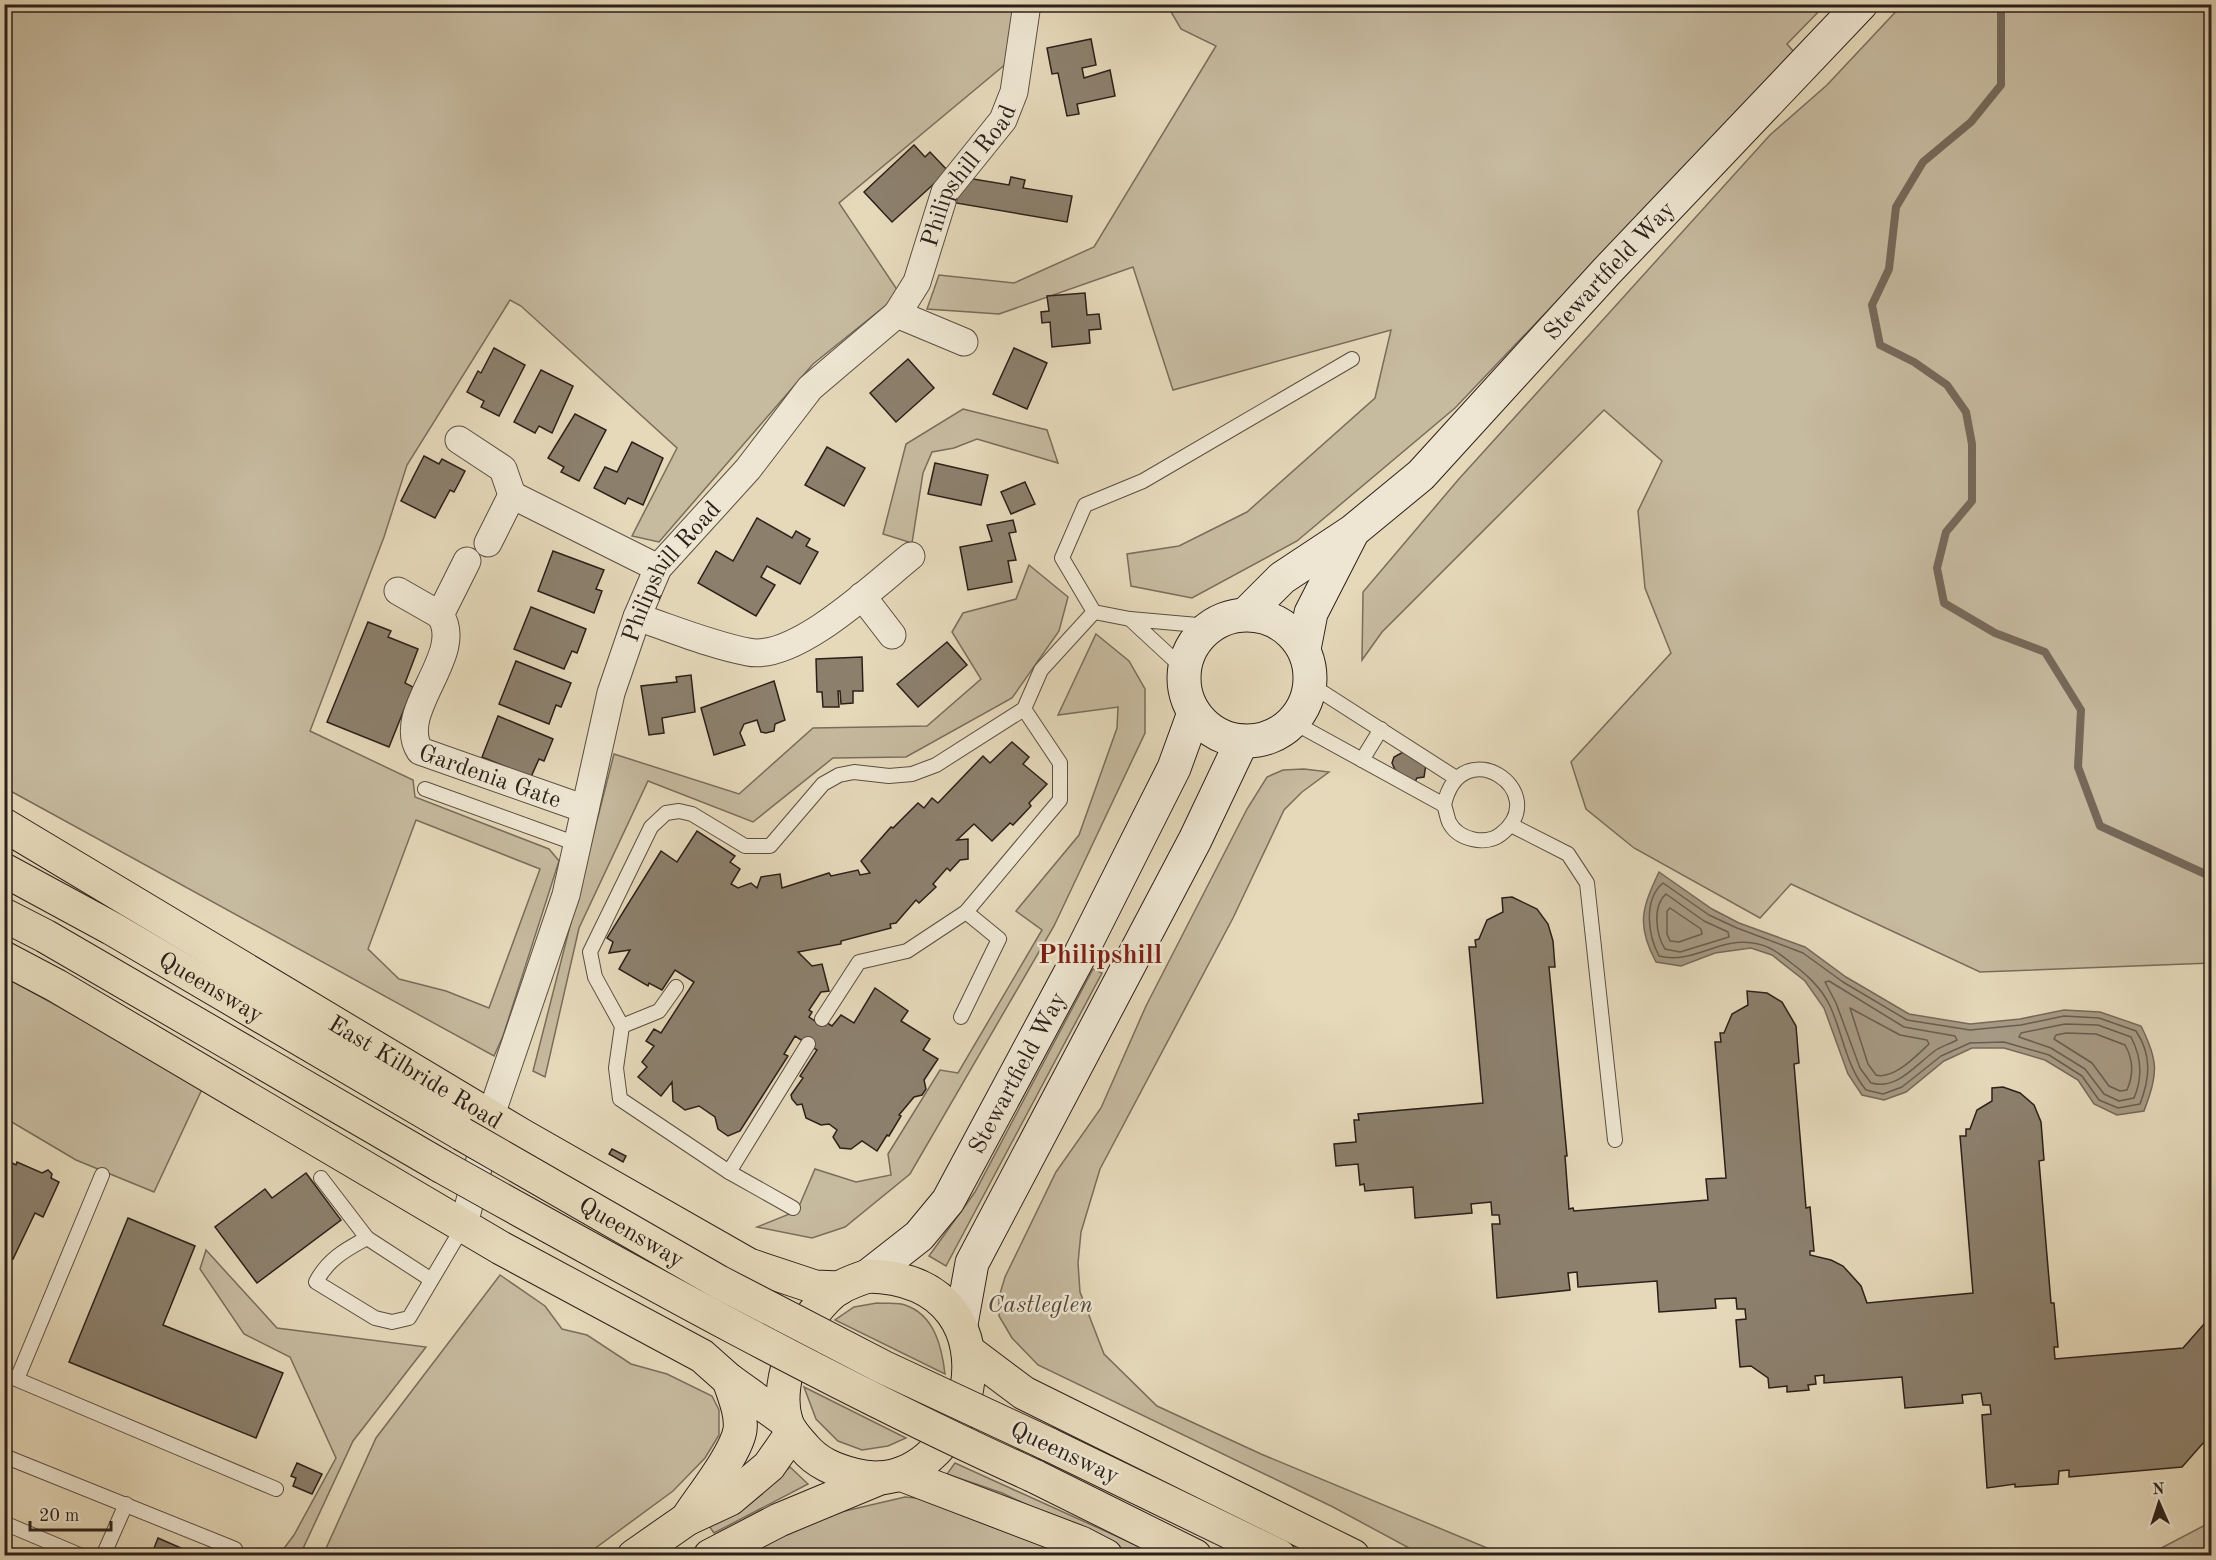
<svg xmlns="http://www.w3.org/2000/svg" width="2216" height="1560" font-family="'Old Standard TT',serif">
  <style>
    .green { fill: #c6ba9f; stroke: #796d5c; stroke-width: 1.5; fill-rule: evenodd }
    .water { fill: #a69a84; stroke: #75695a; stroke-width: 1.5 }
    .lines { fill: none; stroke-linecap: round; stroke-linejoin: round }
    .shore { stroke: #695d4f; stroke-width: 1.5 }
    .stream { stroke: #75695a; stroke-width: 8 }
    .building { fill: #8c806d; stroke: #2c201a; stroke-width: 1.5 }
    .lane-casing { stroke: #5a4e42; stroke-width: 16 }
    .street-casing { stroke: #5a4e42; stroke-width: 29 }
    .secondary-casing { stroke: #2c201a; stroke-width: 35 }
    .primary-casing { stroke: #2c201a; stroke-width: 35 }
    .highway-casing { stroke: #2c201a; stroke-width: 35 }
    .lane { stroke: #eee6d2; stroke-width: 14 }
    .street { stroke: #eee6d2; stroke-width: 27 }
    .secondary { stroke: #eee6d2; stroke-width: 33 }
    .primary { stroke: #e5d9ba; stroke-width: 33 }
    .highway { stroke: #e5d9ba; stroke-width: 33 }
    .primary-bridge-casing { stroke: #2c201a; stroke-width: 35; stroke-linecap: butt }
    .primary-bridge { stroke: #e5d9ba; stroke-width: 33 }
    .labels { text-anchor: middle; stroke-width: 5; stroke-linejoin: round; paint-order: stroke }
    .street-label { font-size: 24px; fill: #2c201a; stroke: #eee6d2 }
    .park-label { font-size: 24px; font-style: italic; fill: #52463b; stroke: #eee6d2 }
    .quarter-label { font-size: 27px; font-weight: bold; fill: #7a1f14; stroke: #eee6d2 }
  </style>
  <rect width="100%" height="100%" fill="#e5d9ba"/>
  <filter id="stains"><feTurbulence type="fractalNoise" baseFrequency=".00333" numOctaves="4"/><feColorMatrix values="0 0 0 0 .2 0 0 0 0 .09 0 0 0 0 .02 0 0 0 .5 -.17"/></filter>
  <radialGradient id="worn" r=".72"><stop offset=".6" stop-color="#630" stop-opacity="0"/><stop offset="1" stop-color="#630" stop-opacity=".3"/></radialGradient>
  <!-- green -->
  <g class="green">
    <path d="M4,5H1016L1013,58L839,203L900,294L813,364L659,542L632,536L677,448L521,306L510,300L407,465L384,537L310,731L413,780L415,797L549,849L559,861L503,1036L494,1056L5,788ZM416,820L540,869L489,1008L446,991L399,979L368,949Z"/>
    <polygon points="1167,5 1825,5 1787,44 1794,52 1455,408 1297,541 1192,598 1131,586 1127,554 1179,546 1247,512 1375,398 1391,330 1173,390 1133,267 999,314 927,309 939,275 1014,283 1094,247 1216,46 1181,29"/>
    <polygon points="1902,5 2211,5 2211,963 1980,972 1791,884 1760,918 1634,848 1586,809 1571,762 1671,653 1645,588 1638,511 1662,461 1604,410 1382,632 1362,660 1363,592 1458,480 1770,135 1827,85"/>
    <polygon points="963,409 1047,430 1058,463 977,439 954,448 932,452 923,473 912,543 883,534 906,444"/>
    <polygon points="1029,565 1068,597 1059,631 1012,698 906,757 833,758 753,822 648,781 579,928 545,1077 533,1071 614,754 739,794 813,728 927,726 981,679 952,632 963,613 1016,599"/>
    <polygon points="1096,634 1129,661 1145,689 1145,733 1054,926 910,1174 845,1227 812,1238 757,1227 797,1211 815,1169 856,1182 891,1175 888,1154 940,1070 958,1073 1042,930 1016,911 1079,835 1117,728 1118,707 1058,715"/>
    <polygon points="1304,769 1329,772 1302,792 1284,810 1233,918 1100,1169 1081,1232 1078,1263 1080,1292 1104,1354 1157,1406 1261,1454 1504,1555 1422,1555 1333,1507 1038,1365 1012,1338 999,1316 999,1297 1005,1277 1056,1172 1101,1108 1146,1006 1247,809 1267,777 1283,770"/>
    <polygon points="1093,969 1102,973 946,1266 929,1256 975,1192"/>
    <polygon points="5,977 203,1087 154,1192 76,1160 5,1118"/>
    <polygon points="206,1250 277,1328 426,1347 353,1441 300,1555 279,1555 294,1535 336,1458 290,1357 244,1334 200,1269"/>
    <polygon points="500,1275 545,1306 562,1329 587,1335 631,1364 667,1374 712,1396 719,1410 719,1435 705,1458 673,1491 586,1555 323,1555 376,1438"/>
    <path d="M877,1303C886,1304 898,1302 905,1305C935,1315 942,1348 945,1374L835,1320L854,1307Z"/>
    <polygon points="804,1387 906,1438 888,1446 862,1450 838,1441 816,1419"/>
    <polygon points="955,1463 1158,1555 1133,1555 1002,1493 947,1474"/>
    <polygon points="790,1467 808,1484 714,1533 709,1526 760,1494"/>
    <path d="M905,1497C959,1499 1013,1533 1062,1555L740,1556L828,1515Z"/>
    <polygon points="2211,1522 2211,1555 2148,1555"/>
  </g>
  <!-- water -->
  <path class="water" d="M1659,872L1712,909L1739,923L1805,947L1846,977L1909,1014L1970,1024L2020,1019L2064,1010L2100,1012L2141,1026C2159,1062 2158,1073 2144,1111L2117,1115L2094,1104L2078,1080L2045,1060L2004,1048H1972L1944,1061L1906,1092L1884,1100L1862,1095L1848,1074L1824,1008L1805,981L1772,955L1751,948L1715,953L1681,966L1656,962C1636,925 1642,908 1659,872Z"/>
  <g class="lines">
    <!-- shore -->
    <g class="shore">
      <path d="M1663,883L1709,915L1737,928L1803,953L1843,982L1907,1020L1970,1030L2021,1025L2064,1016L2099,1018L2136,1031C2152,1055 2150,1078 2140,1104L2118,1108L2099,1100L2082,1076L2049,1055L2004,1042L1970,1043L1941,1056L1902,1087L1883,1094L1866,1090C1846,1066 1843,1034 1830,1006C1821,987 1806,974 1790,962C1779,953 1768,945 1753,943C1720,937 1692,965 1659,956C1648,935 1643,900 1663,883Z"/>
      <path d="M1666,894L1704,921L1728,932L1729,937L1680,952L1665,949C1656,935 1652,906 1666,894Z"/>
      <polygon points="1670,908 1701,929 1702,934 1679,942 1670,941 1667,934 1667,911"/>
      <path d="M1825,982L1829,981L1904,1027L1955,1036L1957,1040C1950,1044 1942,1046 1936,1050C1915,1065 1898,1090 1871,1083L1860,1068L1836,1003Z"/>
      <path d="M1850,1008L1900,1035L1927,1040L1929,1044C1917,1055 1894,1080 1876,1075L1868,1064Z"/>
      <path d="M2065,1024L2098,1025L2131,1037C2142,1058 2143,1077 2134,1098L2119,1101L2104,1094L2085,1069L2051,1048L2019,1037L2021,1033Z"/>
      <path d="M2066,1033L2096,1034L2125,1045C2133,1059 2134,1074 2127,1090L2120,1091L2109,1086L2092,1063L2054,1039L2056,1035Z"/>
    </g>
    <!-- stream -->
    <polyline class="stream" points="2001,4 2001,85 1971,122 1923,162 1896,207 1889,269 1872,305 1880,345 1914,362 1947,385 1966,412 1972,444 1972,501 1946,532 1937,568 1944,603 1995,633 2045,652 2081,710 2078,767 2100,826 2212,877"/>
  </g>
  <!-- building -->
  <g class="building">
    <polygon points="1091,39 1096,65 1082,68 1084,78 1110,70 1115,96 1077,104 1079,114 1067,116 1058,73 1052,74 1047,48"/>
    <polygon points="914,145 925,157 930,152 948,171 892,222 864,192"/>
    <polygon points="961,177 1009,185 1011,177 1025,180 1023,188 1072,196 1067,222 956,203"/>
    <polygon points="1085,293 1087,315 1099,314 1101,329 1089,330 1090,343 1052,347 1050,322 1042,323 1041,312 1049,311 1047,296"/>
    <polygon points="494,348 525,365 499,416 481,407 484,401 467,392 478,371 481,373"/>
    <polygon points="1014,348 1047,363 1027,409 993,394"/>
    <polygon points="908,359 934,388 896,422 870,393"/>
    <polygon points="541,370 573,386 552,433 539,426 535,433 514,422"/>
    <polygon points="575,414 606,430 579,481 561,472 564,467 548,458"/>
    <polygon points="632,442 663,458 643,505 628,498 625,504 594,488 605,467 617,472"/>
    <polygon points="827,447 865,468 844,506 805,485"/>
    <polygon points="424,456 439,464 442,459 465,471 454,492 450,490 435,518 401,501"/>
    <polygon points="935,463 988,475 981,505 928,494"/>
    <polygon points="1025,482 1035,504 1011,514 1001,492"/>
    <polygon points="757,518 792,538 796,531 810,539 806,546 818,552 800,584 767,566 761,577 775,585 756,616 698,583 716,551 733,561"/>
    <polygon points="1013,520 1016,532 1009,533 1016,560 1008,561 1012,582 968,590 960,547 992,541 987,525"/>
    <polygon points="553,551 604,570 596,589 602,591 594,613 538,591"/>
    <polygon points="531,607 586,629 577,653 572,651 564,669 514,649"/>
    <polygon points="368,622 391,631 388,637 418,649 405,683 413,687 389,747 327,722"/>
    <polygon points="947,642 967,665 918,707 897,684"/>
    <polygon points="862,657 863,691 853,691 853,703 841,704 840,691 838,691 839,707 823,707 822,692 817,692 816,659"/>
    <polygon points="516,661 571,683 561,707 556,705 549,724 499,704"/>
    <polygon points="691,675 695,712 662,718 664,733 649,735 641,686 677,682 676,677"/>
    <polygon points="774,681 785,720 775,724 774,731 766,733 761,732 757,720 744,724 740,733 745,745 714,755 701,708"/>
    <polygon points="498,716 553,739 544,761 539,759 531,777 482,757"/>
    <polygon points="1012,742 1029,757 1023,764 1047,784 1029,803 1031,806 1013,825 1010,823 992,841 974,824 957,840 968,839 968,859 960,860 950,871 947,868 933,884 936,887 919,903 916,900 896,923 890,924 891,928 841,941 841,944 798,952 812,966 822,964 829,991 821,992 809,1010 812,1012 809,1017 815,1021 818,1017 832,1026 841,1015 854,1023 875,988 908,1011 901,1021 930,1039 923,1050 938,1059 924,1080 926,1089 922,1095 914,1097 899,1115 901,1116 889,1136 887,1135 877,1151 862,1141 851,1149 840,1148 833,1137 837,1130 829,1124 821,1125 806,1118 802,1104 797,1105 792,1099 791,1095 803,1078 800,1076 817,1050 795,1036 784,1054 788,1056 740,1131 728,1136 718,1129 715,1117 699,1106 685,1110 673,1101 672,1082 661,1096 638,1077 647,1067 642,1062 654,1046 646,1041 654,1029 661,1033 694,982 675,970 662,990 649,983 648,986 619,969 630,950 609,953 613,942 607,938 661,851 677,862 697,831 735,856 730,862 740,869 731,884 738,888 751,883 757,888 761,877 780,874 782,888 829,873 831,876 858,870 860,875 870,873 861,861 891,827 893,828 918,803 924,808 932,798 938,803 983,756 990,763"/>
    <polygon points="1403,752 1426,764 1424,777 1417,778 1415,782 1396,772 1392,763 1394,757"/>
    <polygon points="1512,897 1537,909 1548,924 1553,941 1555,967 1549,967 1567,1156 1565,1156 1569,1209 1573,1208 1574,1211 1708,1200 1706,1179 1726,1178 1715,1042 1721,1042 1720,1033 1724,1033 1732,1014 1748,1005 1747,991 1767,993 1782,1002 1796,1026 1799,1063 1794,1064 1806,1208 1810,1207 1814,1251 1810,1251 1810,1255 1831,1260 1843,1266 1861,1286 1867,1303 1973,1293 1960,1136 1966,1136 1966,1129 1970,1129 1977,1110 1992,1101 1992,1088 2003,1087 2020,1093 2034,1105 2041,1122 2044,1160 2039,1161 2051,1303 2054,1303 2058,1347 2054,1347 2055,1359 2183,1348 2212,1315 2212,1433 2182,1467 2069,1477 2069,1470 2059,1471 2058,1484 2015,1487 2015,1484 1987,1488 1982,1415 1991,1414 1990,1405 1983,1405 1981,1393 1962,1395 1963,1403 1905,1408 1902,1377 1824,1383 1824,1375 1815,1376 1816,1384 1808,1385 1809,1390 1787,1392 1787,1386 1769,1388 1768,1378 1751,1366 1740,1367 1736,1320 1746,1319 1745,1309 1737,1309 1736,1298 1715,1299 1716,1308 1659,1312 1657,1281 1578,1287 1577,1272 1568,1273 1570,1290 1497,1298 1492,1224 1500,1224 1499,1215 1492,1215 1491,1202 1471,1204 1472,1213 1415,1218 1413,1187 1365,1191 1364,1184 1360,1185 1358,1164 1336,1166 1334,1144 1356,1142 1354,1120 1359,1120 1358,1114 1483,1103 1469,947 1476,947 1475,940 1479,939 1487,920 1503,912 1502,898"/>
    <polygon points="612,1149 626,1156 623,1162 609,1154"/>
    <polygon points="6,1160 16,1165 17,1162 42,1173 48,1170 52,1174 51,1178 59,1182 43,1217 35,1213 13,1259 4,1255"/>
    <polygon points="306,1173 341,1220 257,1283 215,1227 265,1189 272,1198"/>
    <polygon points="128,1218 195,1246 163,1325 283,1373 256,1438 69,1362"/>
    <polygon points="297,1463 322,1474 312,1494 293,1486 296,1478 291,1476"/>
    <polygon points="158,1538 199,1556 151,1556"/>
  </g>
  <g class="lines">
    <!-- lane casing -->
    <g class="lane-casing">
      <g id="lane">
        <polyline points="1130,619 1094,612 1062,558 1085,505 1143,481 1352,359"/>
        <polyline points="1184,669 1130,619 1209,626"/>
        <polyline points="1311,685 1456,778"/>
        <path d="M1293,722L1444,805C1446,810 1447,817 1449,822C1458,840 1486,846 1501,834C1554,792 1461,729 1444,805"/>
        <polyline points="1362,760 1381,729"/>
        <polyline points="425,789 577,844"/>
        <polyline points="1511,825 1568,854 1587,883 1615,1140"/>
        <polyline points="961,1017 999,939 966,912"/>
        <polyline points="822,1019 859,962 907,951 966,912 1060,800 1060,763 1024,709"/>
        <polyline points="622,1026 659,1011 676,987"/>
        <polyline points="729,1172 808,1044"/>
        <polyline points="321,1178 367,1238"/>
        <polyline points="793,1208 729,1172 620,1099 616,1068 622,1026 595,977 590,952 651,827 666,813 679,811 692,814 745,846 770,846 823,784 839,775 854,772 889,776 912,774 936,765 1024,709 1041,670 1094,612"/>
        <path d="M430,1279L367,1238C345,1250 328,1259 316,1282L375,1318L392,1322L409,1318L464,1225"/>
        <polyline points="4,1374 276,1489"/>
        <polyline points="17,1379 102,1175"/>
        <polyline points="4,1456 235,1549"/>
        <polyline points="4,1523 82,1556"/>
        <polyline points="103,1556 126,1504"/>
      </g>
    </g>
    <!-- street casing -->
    <g class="street-casing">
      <g id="street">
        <polyline points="897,314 964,342"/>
        <polyline points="459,440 503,469 512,495 658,568"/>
        <polyline points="488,543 512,495"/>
        <path id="s1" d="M467,561L440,615C467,654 394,711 420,751L585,809"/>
        <polyline points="398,591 440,615"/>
        <polyline points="862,596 892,635"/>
        <path d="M637,617C673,629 711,645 748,652C795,662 875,585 911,556"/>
        <path id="s2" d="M464,1225L491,1115L566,895L611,693L637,617L658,568L748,469L810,388L897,314L917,282L945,192L1003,120L1014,92L1027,4"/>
      </g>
    </g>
    <!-- secondary casing -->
    <g class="secondary-casing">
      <g id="secondary">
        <path id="s3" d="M1246,614L1282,578L1353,531L1421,475L1606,272L1861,4"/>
        <circle cx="1247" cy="678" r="63"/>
        <polyline points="1304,649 1311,613 1352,533"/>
        <path id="s4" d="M868,1276L919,1236L948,1201L1081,953L1174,768L1194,713"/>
        <polyline points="961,1324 972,1263 1195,840 1242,741"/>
      </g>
    </g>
    <!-- primary casing -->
    <g class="primary-casing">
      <g id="primary">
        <path id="s5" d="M4,825L521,1135L749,1265L815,1287L840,1288"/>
        <path id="s6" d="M4,870L111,928L462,1134"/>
        <polyline points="4,915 45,936 441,1166"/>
        <polyline points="4,958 57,986 501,1248 702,1356 729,1380 786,1421"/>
        <polyline points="1048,1444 1279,1556"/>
        <polyline points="1034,1476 1195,1556"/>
      </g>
    </g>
    <!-- highway casing -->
    <g class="highway-casing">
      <g id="highway">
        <path d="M868,1276C1035,1280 969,1506 854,1475C835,1470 817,1463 804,1447C797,1439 789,1431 786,1421C773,1380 804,1311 839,1288C848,1283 859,1279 868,1276Z"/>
        <polyline points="968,1351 1024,1393 1353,1556"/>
        <polyline points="900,1474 1081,1543 1106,1556"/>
        <path d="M687,1519C701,1497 736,1454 740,1430C742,1413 734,1396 729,1380"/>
        <polyline points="634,1556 687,1519 730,1499 769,1466 792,1433"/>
        <polyline points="710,1556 779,1520 880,1478"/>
      </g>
    </g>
    <!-- lane -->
    <use href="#lane" class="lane"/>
    <!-- street -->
    <use href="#street" class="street"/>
    <!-- secondary -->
    <use href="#secondary" class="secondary"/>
    <!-- primary -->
    <use href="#primary" class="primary"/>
    <!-- highway -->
    <use href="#highway" class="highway"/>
    <!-- primary-bridge casing -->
    <g class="primary-bridge-casing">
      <g id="primary-bridge">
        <path id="s7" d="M462,1134L719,1282L883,1367L1048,1444"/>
        <path d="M441,1166C636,1275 831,1384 1034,1476"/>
      </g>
    </g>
    <!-- primary-bridge -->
    <use href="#primary-bridge" class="primary-bridge"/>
  </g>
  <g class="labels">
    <!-- street labels -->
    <g class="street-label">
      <text dy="8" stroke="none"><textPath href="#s2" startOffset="1194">Philipshill Road</textPath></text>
      <text dy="8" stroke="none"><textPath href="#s3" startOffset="502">Stewartfield Way</textPath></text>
      <text dy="8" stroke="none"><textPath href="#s2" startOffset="690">Philipshill Road</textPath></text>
      <text dy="8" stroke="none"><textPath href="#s1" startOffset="279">Gardenia Gate</textPath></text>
      <text dy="8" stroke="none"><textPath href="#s6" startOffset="238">Queensway</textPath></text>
      <text dy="8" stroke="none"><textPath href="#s5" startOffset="480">East Kilbride Road</textPath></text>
      <text dy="8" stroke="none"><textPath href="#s4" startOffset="256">Stewartfield Way</textPath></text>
      <text dy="8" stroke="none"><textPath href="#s7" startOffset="196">Queensway</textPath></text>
      <text transform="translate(1065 1452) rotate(25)" y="8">Queensway</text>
    </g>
    <!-- park labels -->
    <g class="park-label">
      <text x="1040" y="1312">Castleglen</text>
    </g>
    <!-- quarter labels -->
    <g class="quarter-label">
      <text x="1100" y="963">Philipshill</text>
    </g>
  </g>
  <!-- margin -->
  <rect width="2216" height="1560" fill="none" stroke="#e5d9ba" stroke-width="24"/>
  <rect x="6" y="6" width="2204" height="1548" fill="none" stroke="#2c201a" stroke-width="3"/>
  <rect x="12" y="12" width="2192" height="1536" fill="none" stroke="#2c201a" stroke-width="1.5"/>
  <!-- north arrow -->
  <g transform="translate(2159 1503) rotate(357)" stroke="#eee6d2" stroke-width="4.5" paint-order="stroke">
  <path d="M0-4.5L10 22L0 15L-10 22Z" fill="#2c201a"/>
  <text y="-9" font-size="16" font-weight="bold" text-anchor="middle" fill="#2c201a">N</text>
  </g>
  <!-- scale -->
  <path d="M30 1521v9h81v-9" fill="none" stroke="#2c201a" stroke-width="3"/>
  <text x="39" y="1521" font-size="18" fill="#2c201a" stroke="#eee6d2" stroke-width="4.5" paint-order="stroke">20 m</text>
  <rect width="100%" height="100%" filter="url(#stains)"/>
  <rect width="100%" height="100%" fill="url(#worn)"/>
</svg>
